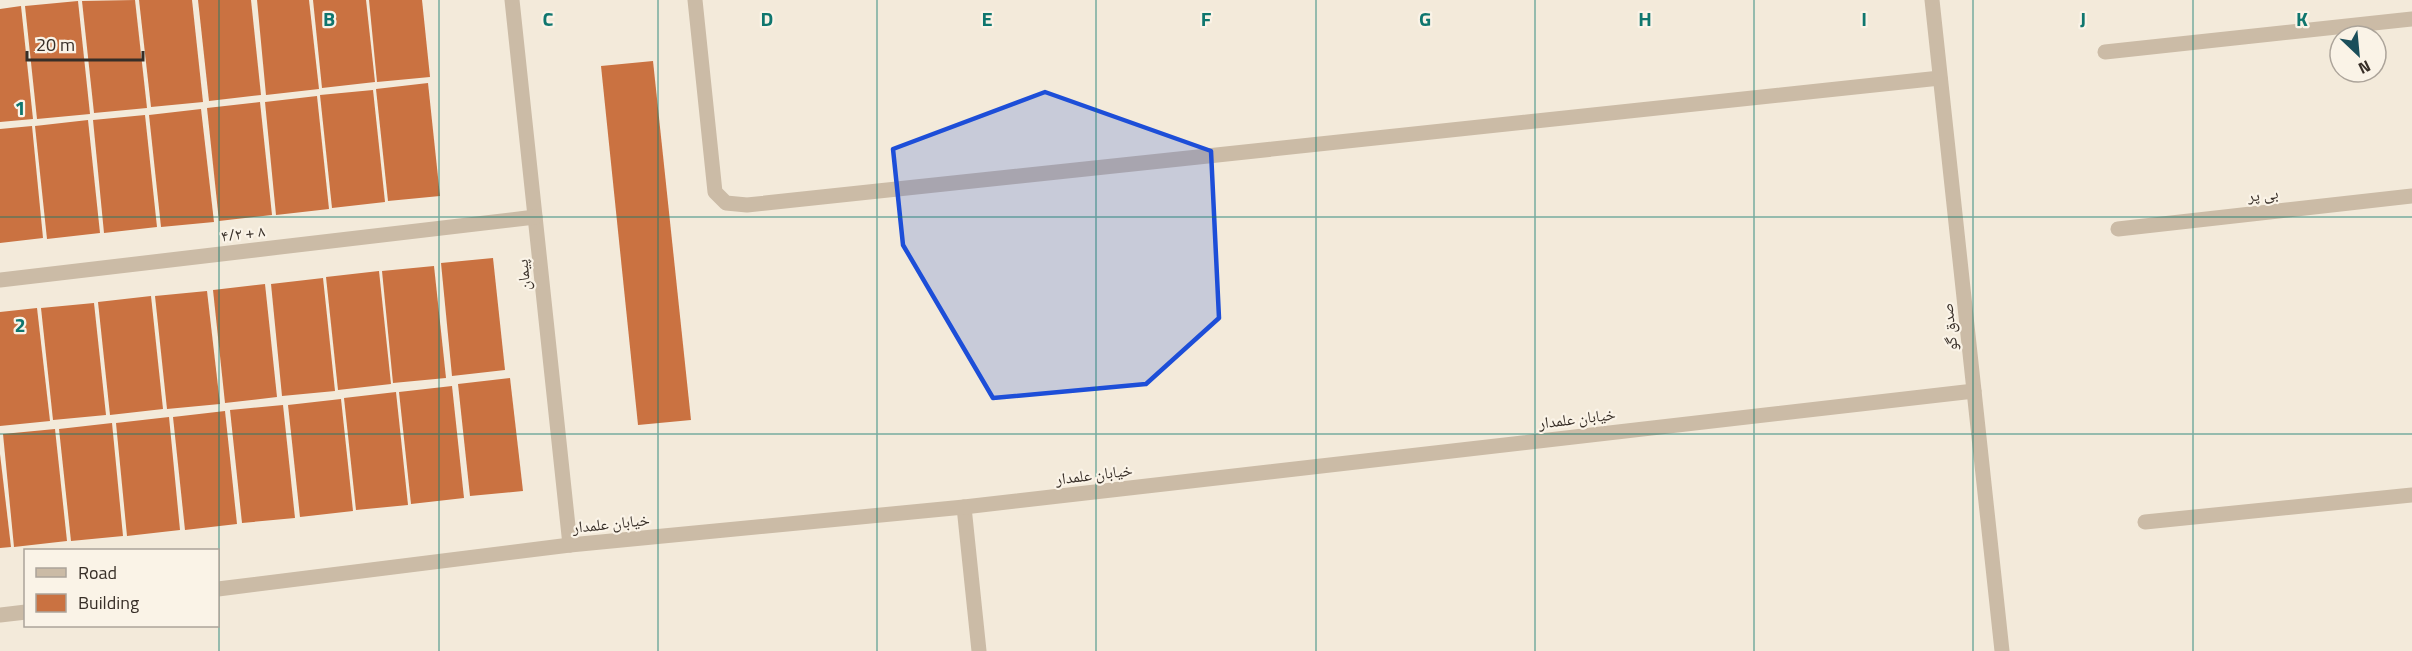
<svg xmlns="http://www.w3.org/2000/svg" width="2412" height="651" font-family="'Titillium Web','Noto Naskh Arabic',sans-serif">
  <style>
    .building { fill: #ca7241 }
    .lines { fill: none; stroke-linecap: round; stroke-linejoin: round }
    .minor { stroke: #cbbba6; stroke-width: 15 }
    .marked { fill: #1d4ed8; fill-opacity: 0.2; stroke: #1d4ed8; stroke-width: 4.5; stroke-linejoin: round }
    .grid { fill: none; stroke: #0f766e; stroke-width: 1.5; stroke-opacity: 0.55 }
    .labels { text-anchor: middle; stroke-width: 4.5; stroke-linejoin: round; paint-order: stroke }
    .street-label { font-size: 16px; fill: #372e27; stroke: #faf3e7 }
    .grid-label { font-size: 20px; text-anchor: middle; font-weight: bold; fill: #0f766e; stroke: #faf3e7; stroke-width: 4.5; stroke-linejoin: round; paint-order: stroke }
  </style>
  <rect width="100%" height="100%" fill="#f3eada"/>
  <!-- building -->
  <g class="building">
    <polygon points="135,0 147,108 94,113 82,1"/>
    <polygon points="139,0 192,0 203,102 151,107"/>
    <polygon points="198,0 251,0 261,95 209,101"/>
    <polygon points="257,0 309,0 319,89 266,95"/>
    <polygon points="313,0 366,0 375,82 322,88"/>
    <polygon points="369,0 422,0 430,77 377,82"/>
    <polygon points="78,1 90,114 37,119 25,6"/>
    <polygon points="21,6 33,119 0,122 0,9"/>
    <polygon points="653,61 691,420 638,425 601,66"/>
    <polygon points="428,83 440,196 388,201 376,89"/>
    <polygon points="373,90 385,202 332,208 320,95"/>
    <polygon points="317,96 329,209 276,215 265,102"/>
    <polygon points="260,102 272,215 219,221 207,108"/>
    <polygon points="201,109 214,222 161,227 149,115"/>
    <polygon points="145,115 157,227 104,233 93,120"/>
    <polygon points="88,120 100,233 47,239 35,126"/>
    <polygon points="32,126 43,238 0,243 0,129"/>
    <polygon points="493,258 505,370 452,376 441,263"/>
    <polygon points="434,266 446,378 393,383 382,271"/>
    <polygon points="379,271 391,384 338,390 326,277"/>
    <polygon points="323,278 335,391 282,396 271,284"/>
    <polygon points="265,284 277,397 225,403 213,290"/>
    <polygon points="207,291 220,404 167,409 155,296"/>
    <polygon points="151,296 163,409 110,415 98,302"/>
    <polygon points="94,303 106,415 53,420 41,308"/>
    <polygon points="37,308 50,421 0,426 0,312"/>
    <polygon points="510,378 523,491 470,496 458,384"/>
    <polygon points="452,386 464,498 411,504 399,392"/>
    <polygon points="396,392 408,505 356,510 344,398"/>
    <polygon points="341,399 353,511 300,517 288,405"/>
    <polygon points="283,405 295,518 242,523 230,410"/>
    <polygon points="225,411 237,524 185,530 173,417"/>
    <polygon points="169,417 180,530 127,536 116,423"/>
    <polygon points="112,423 123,536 71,541 59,429"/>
    <polygon points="55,429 67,541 14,547 3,434"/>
    <polygon points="0,454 11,547 0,548"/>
  </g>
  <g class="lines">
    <!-- minor -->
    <g class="minor">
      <polyline points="512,0 570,545"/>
      <polyline points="695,0 715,192 726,203 747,205 1940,78"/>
      <polyline points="1932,0 2002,651"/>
      <polyline points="2105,52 2412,19"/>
      <polyline points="2118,229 2412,196"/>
      <polyline points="0,280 535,217"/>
      <polyline points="964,507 979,651"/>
      <polyline points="2145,522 2412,495"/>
      <polyline points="218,589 570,545 964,507 1974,391"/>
      <polyline points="0,615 26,612"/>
    </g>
  </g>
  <!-- marked area -->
  <path class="marked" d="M1045,92L1211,151L1219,318L1146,384L993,398L903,245L893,149Z"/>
  <!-- grid -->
  <path class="grid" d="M219,0V651M439,0V651M658,0V651M877,0V651M1096,0V651M1316,0V651M1535,0V651M1754,0V651M1973,0V651M2193,0V651M0,217H2412M0,434H2412"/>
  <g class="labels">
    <!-- street labels -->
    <g class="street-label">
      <text transform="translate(2263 194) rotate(-6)" y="6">بی پر</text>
      <text transform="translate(243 233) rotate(-7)" y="6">۴/۲ + ۸</text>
      <text transform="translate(523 275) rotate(-96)" y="6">پیمان</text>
      <text transform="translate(1949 327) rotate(-96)" y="6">صدق گو</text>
      <text transform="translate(1577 418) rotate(-7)" y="6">خیابان علمدار</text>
      <text transform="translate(1094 474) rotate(-7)" y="6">خیابان علمدار</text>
      <text transform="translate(611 523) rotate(-6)" y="6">خیابان علمدار</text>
    </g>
  </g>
  <g class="grid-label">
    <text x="329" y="26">B</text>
    <text x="548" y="26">C</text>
    <text x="767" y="26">D</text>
    <text x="987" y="26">E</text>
    <text x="1206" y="26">F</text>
    <text x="1425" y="26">G</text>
    <text x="1645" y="26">H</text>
    <text x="1864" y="26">I</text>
    <text x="2083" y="26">J</text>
    <text x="2302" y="26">K</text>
    <text x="20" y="115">1</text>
    <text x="20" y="332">2</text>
  </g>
  <!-- legend -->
  <rect x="24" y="549" width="195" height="78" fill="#faf3e7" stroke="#aca49a" stroke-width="1.5"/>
  <rect x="36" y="568" width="30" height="9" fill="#cbbba6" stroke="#aca49a" stroke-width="1.5"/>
  <text x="78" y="579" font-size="18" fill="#372e27">Road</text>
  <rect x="36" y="594" width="30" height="18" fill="#ca7241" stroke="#aca49a" stroke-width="1.5"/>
  <text x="78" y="609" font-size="18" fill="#372e27">Building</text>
  <!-- north arrow -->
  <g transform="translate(2358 54) rotate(154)"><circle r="28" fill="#faf3e7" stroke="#aca49a" stroke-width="1.5"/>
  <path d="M0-4.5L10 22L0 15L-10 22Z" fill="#1b4e5a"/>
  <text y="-9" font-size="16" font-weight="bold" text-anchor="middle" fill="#372e27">N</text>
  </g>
  <!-- scale -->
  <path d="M27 51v9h116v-9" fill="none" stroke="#372e27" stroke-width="3"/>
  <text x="36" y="51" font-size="18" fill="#372e27" stroke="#faf3e7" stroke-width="4.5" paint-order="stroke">20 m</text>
</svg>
